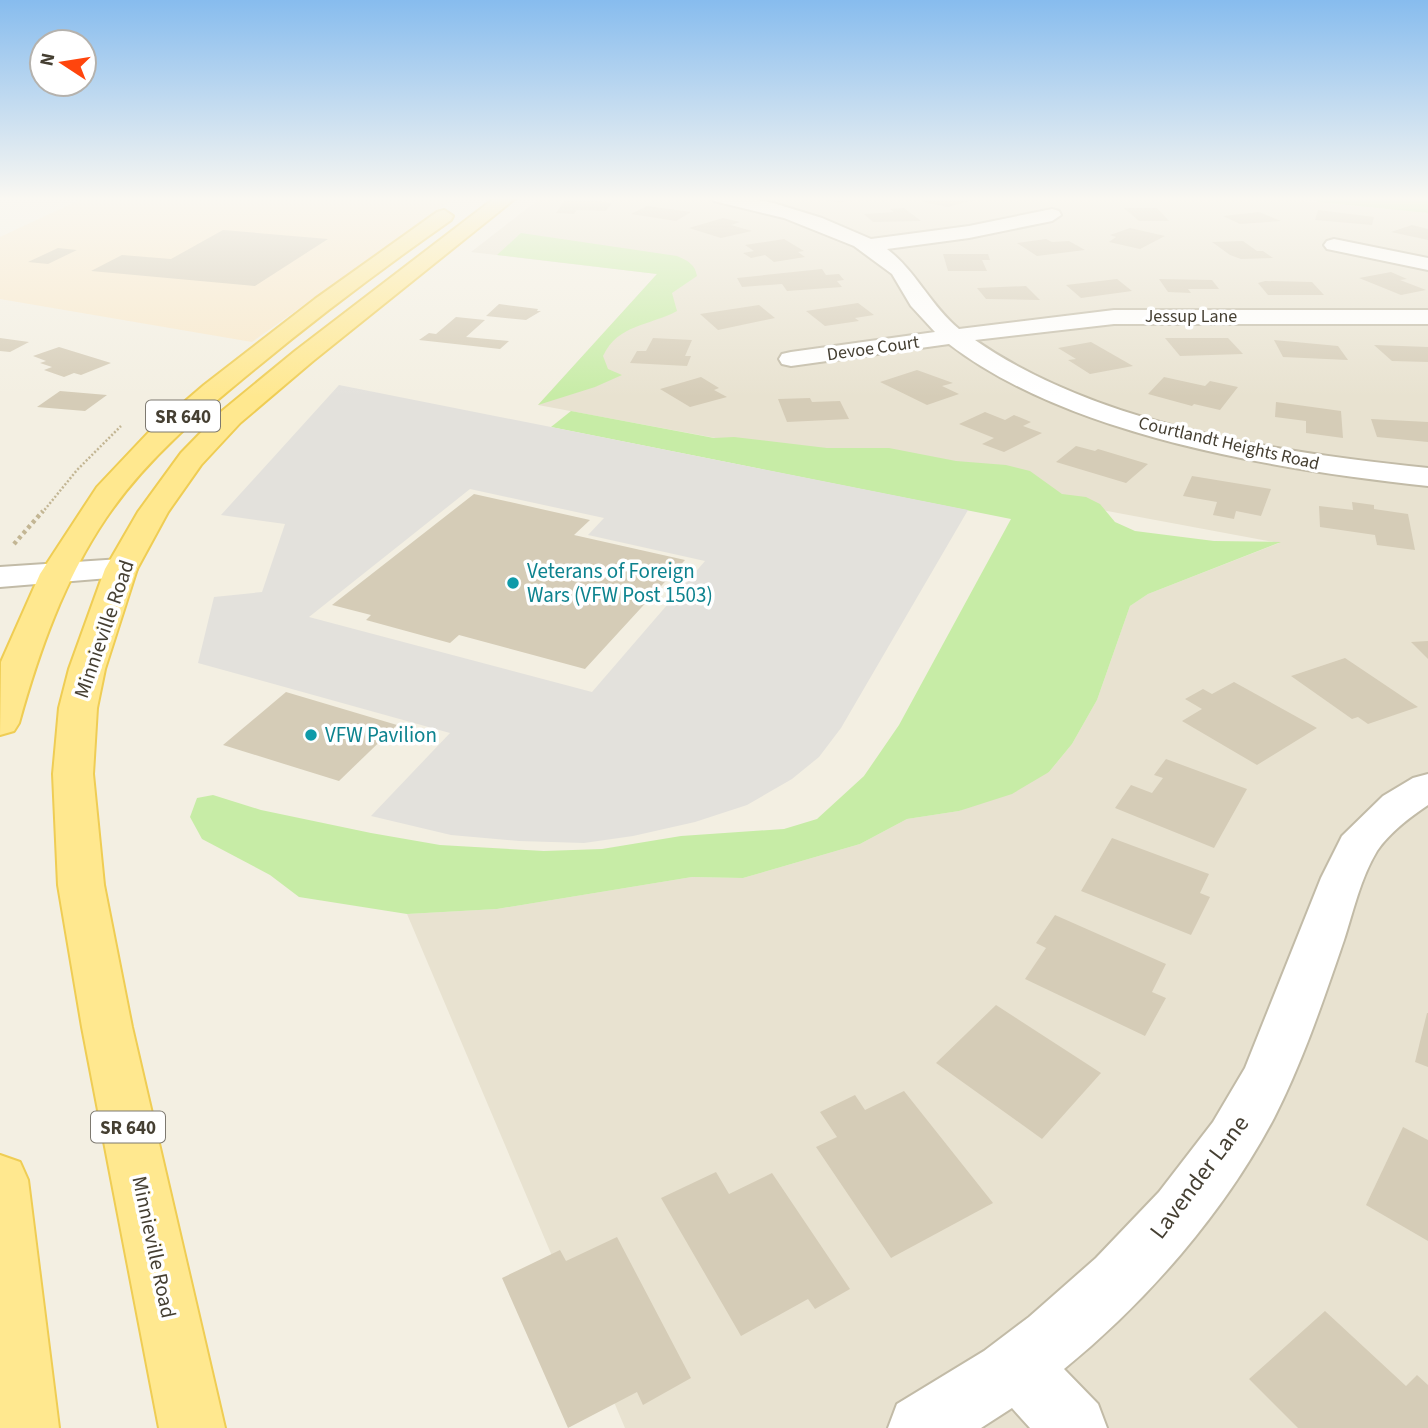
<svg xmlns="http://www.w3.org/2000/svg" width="1428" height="1428" font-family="'Source Sans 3',sans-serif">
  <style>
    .residential { fill: #e8e2d0 }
    .commercial { fill: #f8e8ca }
    .green { fill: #c7eca6 }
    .parking { fill: #e3e1dc; fill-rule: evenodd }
    .building { fill: #d5ccb7 }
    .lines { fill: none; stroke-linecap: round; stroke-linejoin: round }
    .minor-casing { stroke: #c2bba7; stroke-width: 4 }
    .major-casing { stroke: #efcd54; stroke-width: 4 }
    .path-far1 { stroke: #c3b694; stroke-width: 2.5; stroke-dasharray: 2 2; stroke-linecap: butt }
    .path { stroke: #c3b694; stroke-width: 4.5; stroke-dasharray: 3.5 3.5; stroke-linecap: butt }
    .minor { fill: #fff; fill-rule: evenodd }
    .major { fill: #ffe88f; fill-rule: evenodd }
    .culture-dot { fill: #0f9aa8; stroke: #fff; stroke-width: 2.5 }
    .labels { text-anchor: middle; stroke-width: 7; stroke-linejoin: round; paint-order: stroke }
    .far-street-label { font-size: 18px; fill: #453f32; stroke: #fff }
    .shield { fill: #fff; stroke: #7d7970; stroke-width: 2 }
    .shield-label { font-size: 19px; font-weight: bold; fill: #453f32 }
    .culture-label { font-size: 21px; fill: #0d838f; stroke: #fff; text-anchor: start }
    .street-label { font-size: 21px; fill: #453f32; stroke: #fff }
    .near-street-label { font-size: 24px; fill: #453f32; stroke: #fff }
  </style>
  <rect width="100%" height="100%" fill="#f3efe2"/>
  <!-- residential -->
  <polygon class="residential" points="542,197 1262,197 1428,213 1428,1428 625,1428 407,914 497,909 692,877 743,878 860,844 907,819 959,811 1049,772 1072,744 1097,700 1130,606 1148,594 1279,543 538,405 657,274 471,252"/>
  <!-- commercial -->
  <polygon class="commercial" points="86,197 456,197 252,342 0,299 0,237"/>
  <!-- green -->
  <g class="green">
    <polygon points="1318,197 1428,197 1428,213 1317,202 1315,198"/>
    <path d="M521,233L677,256C688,261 695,264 697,276L672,293L677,311C649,326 618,324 603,356L608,369L622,375L595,387L538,405L657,274L497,255Z"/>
    <polygon points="571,411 714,438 734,437 827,448 889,448 956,461 1006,465 1030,471 1062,494 1086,497 1100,504 1115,522 1135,531 1214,541 1281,542 1148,594 1130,606 1097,700 1072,744 1049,772 1012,794 959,811 907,819 860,844 743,878 692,877 497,909 407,914 299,897 270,875 202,839 190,817 197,798 213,795 261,810 371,833 440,845 544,851 602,849 681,836 784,829 817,819 864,776 899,725 1011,519 551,427"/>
  </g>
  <!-- parking -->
  <path class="parking" d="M339,385L551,427L968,510L841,728L819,757L792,779L747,805L695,822L633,836L584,843L519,841L451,835L371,816L450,733L198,663L214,597L262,592L285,524L221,515ZM470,489L604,518L588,535L705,561L592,692L309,617Z"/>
  <!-- building -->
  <g class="building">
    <polygon points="809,197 857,197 857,198 841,203"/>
    <polygon points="934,197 971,197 978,199 948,207 922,202"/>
    <polygon points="586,199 612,203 606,211 577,210 574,214 556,213 565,200"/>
    <polygon points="647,206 691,212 676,221 631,214"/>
    <polygon points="904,208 921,221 873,222 864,214 894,212 890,209"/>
    <polygon points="1124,208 1157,208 1169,221 1139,221"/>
    <polygon points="1318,210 1374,217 1372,225 1315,220"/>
    <polygon points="1259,212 1281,221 1240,224 1223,216"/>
    <polygon points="723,218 740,222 731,225 752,231 721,238 689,228"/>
    <polygon points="1412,225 1428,229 1428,240 1391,232"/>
    <polygon points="1130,228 1165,236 1140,249 1109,242 1116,237 1110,235"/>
    <polygon points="223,230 328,239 255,286 91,271 122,255 171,259"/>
    <polygon points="784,239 804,251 798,252 805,257 774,262 765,255 751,258 743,253 754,251 745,245"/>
    <polygon points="1046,239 1052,242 1069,241 1085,250 1037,256 1017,243"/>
    <polygon points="1243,241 1257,251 1263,251 1273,258 1241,259 1230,255 1212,242"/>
    <polygon points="58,248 77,250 48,264 28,262"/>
    <polygon points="943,254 988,254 990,260 982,260 987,271 948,271"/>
    <polygon points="822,269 826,275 839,274 844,280 837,281 842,287 787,291 782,284 742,287 737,278"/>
    <polygon points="1391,272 1407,279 1400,280 1426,290 1401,295 1359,278"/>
    <polygon points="1117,279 1132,291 1081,298 1066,285"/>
    <polygon points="1159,279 1212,280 1219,289 1188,289 1191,293 1168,292"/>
    <polygon points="1265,281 1312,282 1324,295 1268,295 1258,283"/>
    <polygon points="1026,286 1040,300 986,299 977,288"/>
    <polygon points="858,303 874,315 855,318 859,321 825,326 806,311"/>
    <polygon points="499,304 538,309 537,311 541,311 526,320 486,316"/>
    <polygon points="759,305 775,318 718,330 700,314"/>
    <polygon points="456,317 485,320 466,337 509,341 500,349 419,340 429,333 436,334"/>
    <polygon points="0,338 29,342 10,352 0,351"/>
    <polygon points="653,338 692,340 685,356 691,356 687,366 630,363 637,351 646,351"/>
    <polygon points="1165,338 1228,338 1243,354 1180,356"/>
    <polygon points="1274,340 1338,346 1348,360 1283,357"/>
    <polygon points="1091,342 1133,366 1090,374 1068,360 1076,359 1058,348"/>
    <polygon points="1374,345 1428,347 1428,362 1392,361"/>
    <polygon points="59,347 111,363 81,375 74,373 64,377 44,370 52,367 40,363 46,361 33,356"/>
    <polygon points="917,370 953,383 942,386 959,394 927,405 880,382"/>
    <polygon points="701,377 719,388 714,390 727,397 690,407 660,389"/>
    <polygon points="1164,377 1205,386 1210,381 1238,387 1220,410 1194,404 1192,406 1148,394"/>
    <polygon points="60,391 107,395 85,411 37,407"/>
    <polygon points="810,398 812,402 840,401 849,419 787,422 778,399"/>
    <polygon points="1276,402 1341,411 1343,438 1306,433 1306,421 1275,417"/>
    <polygon points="985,412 1005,420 1014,415 1031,422 1023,426 1042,433 1004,452 982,444 994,438 959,424"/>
    <polygon points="1371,419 1428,422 1428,442 1377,437"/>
    <polygon points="1076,446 1095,451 1098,449 1148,464 1126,483 1056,462"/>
    <polygon points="1192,476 1271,489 1261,516 1236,511 1234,519 1213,515 1217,502 1183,496"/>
    <polygon points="474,494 590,520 574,535 685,560 585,669 459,635 450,643 366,620 371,615 332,605"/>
    <polygon points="1352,502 1374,505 1374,509 1408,514 1415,550 1377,545 1375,535 1320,527 1319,506 1353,510"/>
    <polygon points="1428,641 1428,659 1411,642"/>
    <polygon points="1345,658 1418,707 1368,724 1358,717 1352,719 1291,676"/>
    <polygon points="1234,682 1317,728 1257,765 1182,721 1202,709 1185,699 1203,689 1212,694"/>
    <polygon points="286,692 397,725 339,781 223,745"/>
    <polygon points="1166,759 1247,789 1214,848 1115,808 1131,785 1152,793 1163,778 1154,775"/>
    <polygon points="1112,838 1209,874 1200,893 1210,897 1191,935 1081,891"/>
    <polygon points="1055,915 1166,964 1152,992 1166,998 1145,1036 1025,979 1046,948 1036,943"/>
    <polygon points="996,1005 1101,1073 1042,1139 936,1063"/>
    <polygon points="1427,1013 1428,1013 1428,1067 1415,1062"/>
    <polygon points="904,1091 993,1203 891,1258 816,1147 837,1137 820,1112 855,1095 865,1110"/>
    <polygon points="1403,1127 1428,1140 1428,1241 1366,1205"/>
    <polygon points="716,1172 729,1194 772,1173 850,1289 815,1309 808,1299 741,1336 661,1198"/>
    <polygon points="617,1237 691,1378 643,1405 637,1392 568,1428 502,1278 560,1250 566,1261"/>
    <polygon points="1325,1311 1406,1386 1417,1375 1428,1385 1428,1428 1298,1428 1249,1379"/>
  </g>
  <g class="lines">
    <!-- minor casing -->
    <g class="minor-casing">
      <g id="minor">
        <path d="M711,197H746L773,203L822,218L871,239L969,226L1052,209L1059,211L1061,215L1052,221L969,238L887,249C916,271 930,305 959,329L1114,310H1428V324H1114L975,340C1099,426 1280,453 1428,468V486C1279,470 1070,437 949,344L791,366L782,364L779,359L782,354L791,352L935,332L911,306L892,274L854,246L784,218L714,201Z"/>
        <polygon points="1334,239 1428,258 1428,270 1327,249 1324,245 1327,241"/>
        <polygon points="121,559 133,562 137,569 133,576 0,587 0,567"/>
        <path d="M1428,774V805C1410,817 1389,833 1377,851C1361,877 1353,912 1344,940C1323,1001 1303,1061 1274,1118C1224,1213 1147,1301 1064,1369L1098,1404L1107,1428H1030L1012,1408L981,1428H888L897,1404L984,1351L1029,1317L1096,1258L1159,1192L1213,1122L1245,1068L1321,878L1342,836L1383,796L1413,778Z"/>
      </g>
    </g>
    <!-- major casing -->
    <g class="major-casing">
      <g id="major">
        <polygon points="496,197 517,197 313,361 240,423 201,465 168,512 137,569 105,669 97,708 93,774 104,885 132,1027 225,1428 159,1428 82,1027 58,885 53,774 59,708 69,669 105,569 138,512 181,453 222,411 295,351"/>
        <path d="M444,210L453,216L451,220C384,267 319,316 256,368C201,413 146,459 106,518C64,580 39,651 19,723L14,731L0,735L1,662L40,574L97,487L148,433L204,385L315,299L437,212Z"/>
        <polygon points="0,1155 20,1162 28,1180 59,1428 0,1428"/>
      </g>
    </g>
    <!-- path-far1 -->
    <polyline class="path-far1" points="42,513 77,470 121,426"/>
    <!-- path -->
    <polyline class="path" points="14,544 43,511"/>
    <!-- minor -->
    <use href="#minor" class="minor"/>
    <!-- major -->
    <use href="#major" class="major"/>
  </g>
  <!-- sky -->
  <linearGradient id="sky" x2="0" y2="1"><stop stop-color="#87bcee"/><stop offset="0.5" stop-color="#faf8f2"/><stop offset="1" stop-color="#faf8f2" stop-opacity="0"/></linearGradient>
  <rect width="1428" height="397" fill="url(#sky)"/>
  <!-- markers -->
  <g class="culture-dot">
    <circle cx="513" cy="583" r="7"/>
    <circle cx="311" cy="735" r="7"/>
  </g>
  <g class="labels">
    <!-- far-street labels -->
    <g class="far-street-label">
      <text x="1191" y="322">Jessup Lane</text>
      <text transform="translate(873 348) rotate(-8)" y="6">Devoe Court</text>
      <text transform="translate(1229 443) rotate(13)" y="6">Courtlandt Heights Road</text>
    </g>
    <!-- shield labels -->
    <g class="shield">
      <rect x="146" y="400.5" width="74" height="31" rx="5"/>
      <rect x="91" y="1111.5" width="74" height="31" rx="5"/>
    </g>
    <g class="shield-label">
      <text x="183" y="423">SR 640</text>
      <text x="128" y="1134">SR 640</text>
    </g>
    <!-- culture labels -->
    <g class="culture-label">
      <text x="527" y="578">Veterans of Foreign<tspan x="527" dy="24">Wars (VFW Post 1503)</tspan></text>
      <text x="325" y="742">VFW Pavilion</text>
    </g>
    <!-- street labels -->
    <g class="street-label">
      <text transform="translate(104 629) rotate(-71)" y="7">Minnieville Road</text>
      <text transform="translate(154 1247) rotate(78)" y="7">Minnieville Road</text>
    </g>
    <!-- near-street labels -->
    <g class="near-street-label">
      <text transform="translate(1199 1177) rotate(-53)" y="8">Lavender Lane</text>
    </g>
  </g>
  <!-- north arrow -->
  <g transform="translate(63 63) rotate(282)"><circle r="33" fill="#ffffff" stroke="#b5b2ad" stroke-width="2"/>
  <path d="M0-5L12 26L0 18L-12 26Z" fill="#ff450d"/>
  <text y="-10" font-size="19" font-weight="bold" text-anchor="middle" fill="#453f32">N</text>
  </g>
</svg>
